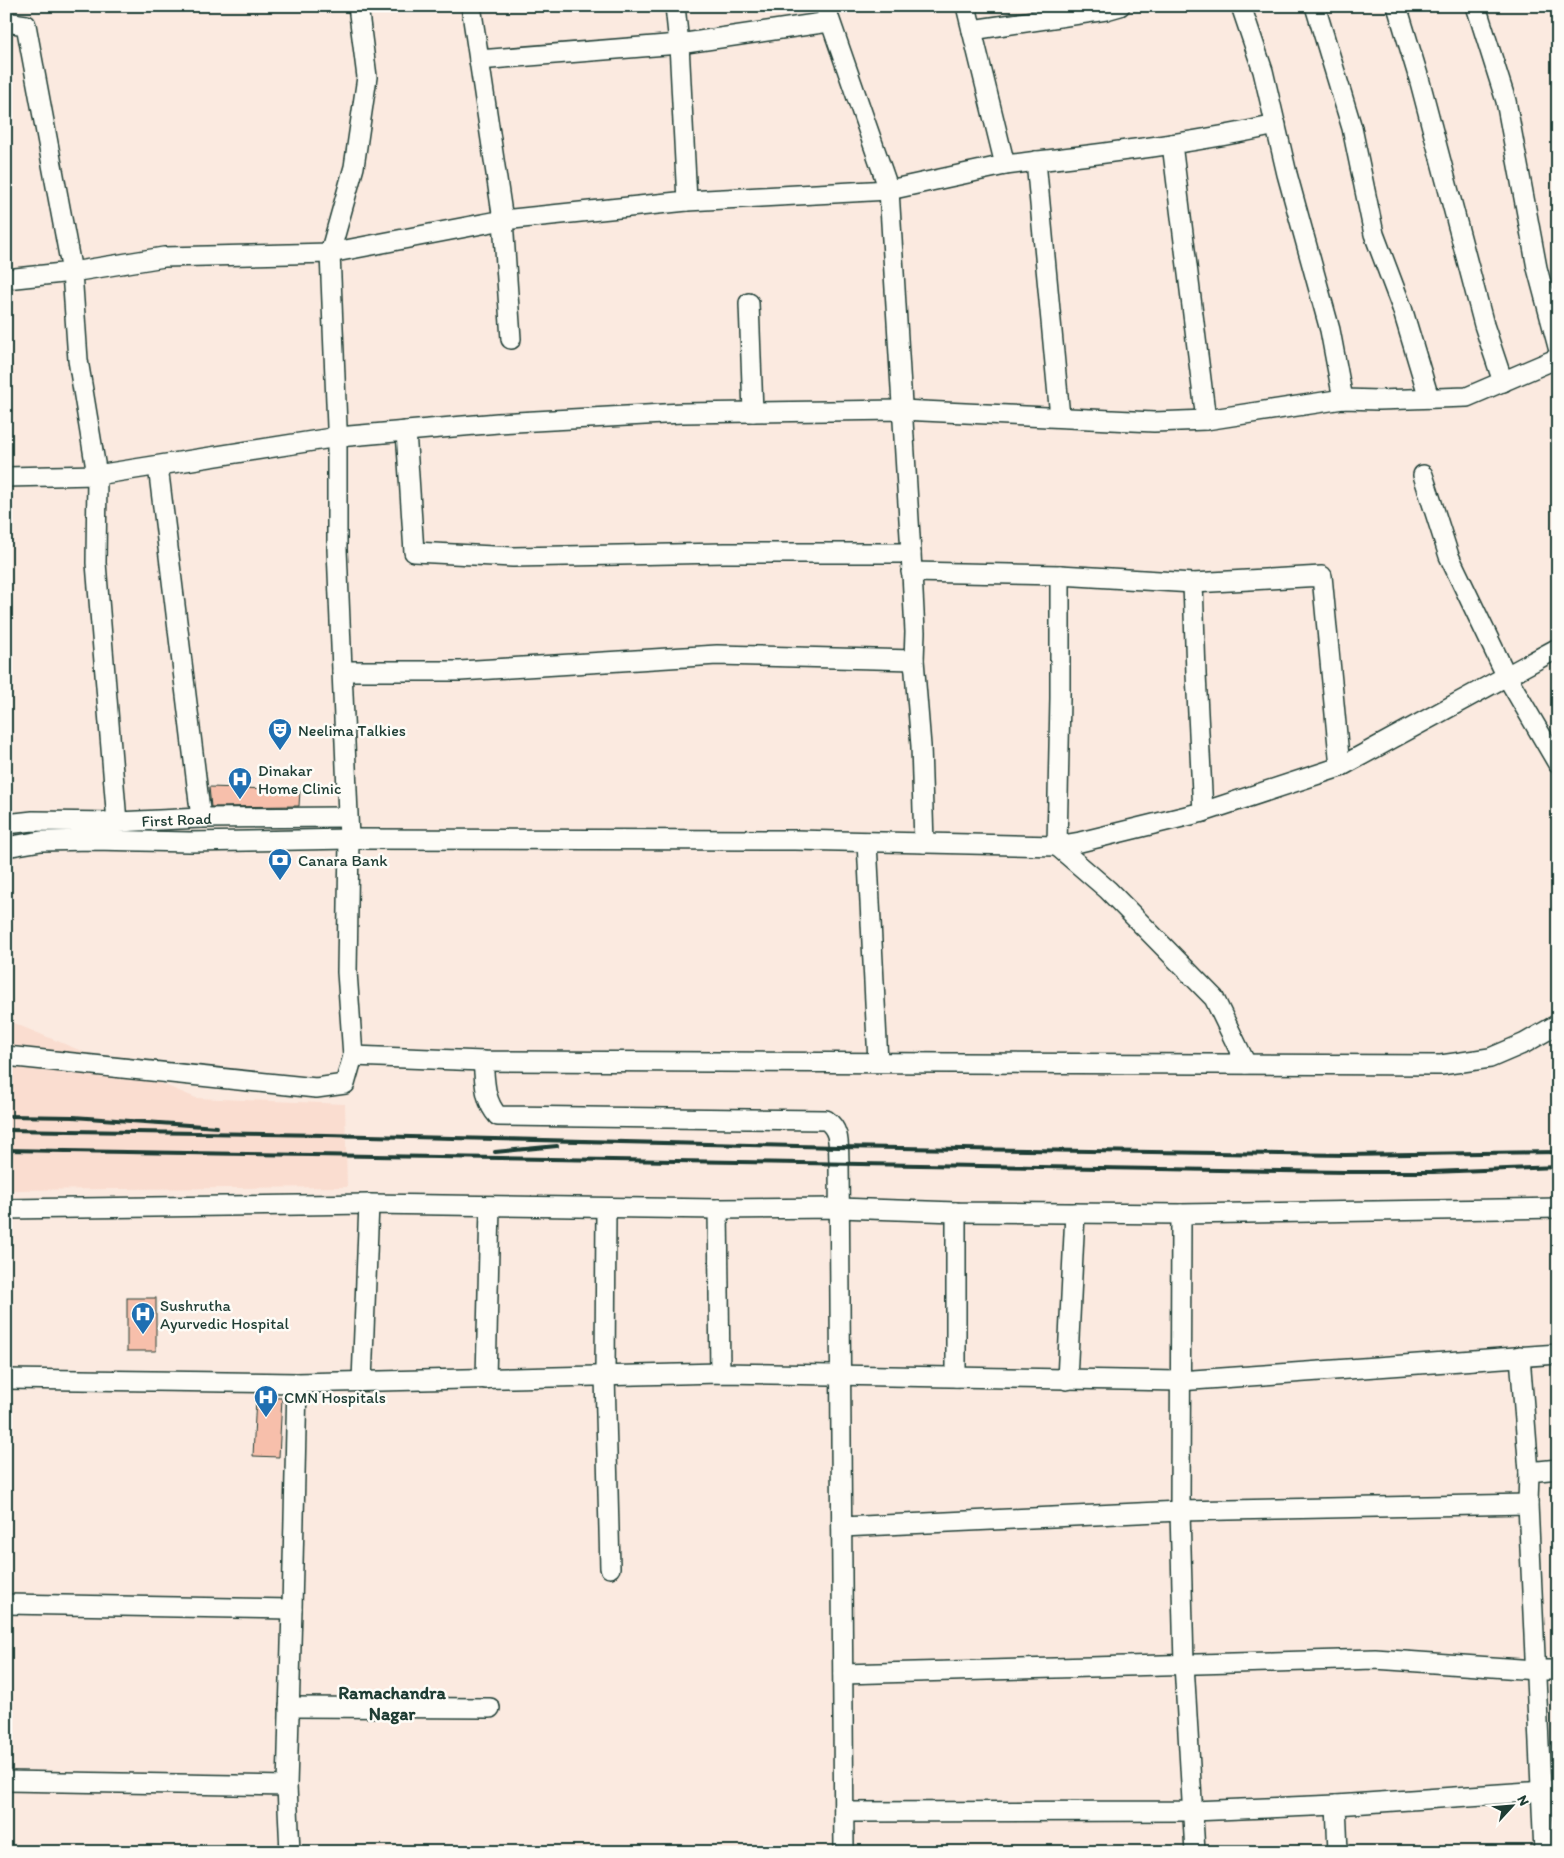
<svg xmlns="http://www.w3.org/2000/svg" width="1564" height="1858" font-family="Itim,sans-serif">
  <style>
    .built { fill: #faddd0 }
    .building { fill: #f7bfab; stroke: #1f3d34 }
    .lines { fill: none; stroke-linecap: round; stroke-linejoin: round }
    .minor-casing { stroke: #1f3d34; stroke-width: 22 }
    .minor { stroke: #fdfcf7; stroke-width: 19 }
    .rail { stroke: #1f3d34; stroke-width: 4 }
    .labels { text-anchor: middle; stroke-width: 5; stroke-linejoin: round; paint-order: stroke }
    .poi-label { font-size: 16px; fill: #1f3d34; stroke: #fdfcf7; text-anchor: start }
    .street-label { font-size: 16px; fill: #1f3d34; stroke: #fdfcf7 }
    .neighbourhood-label { font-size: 18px; font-weight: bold; fill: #1f3d34; stroke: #fdfcf7 }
  </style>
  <rect width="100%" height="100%" fill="#fbeae0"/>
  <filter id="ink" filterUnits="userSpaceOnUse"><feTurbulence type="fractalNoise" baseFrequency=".02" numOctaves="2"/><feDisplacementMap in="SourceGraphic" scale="10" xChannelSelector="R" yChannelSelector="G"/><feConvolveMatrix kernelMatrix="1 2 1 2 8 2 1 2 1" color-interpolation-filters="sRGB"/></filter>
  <g filter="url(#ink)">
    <!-- built -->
    <polygon class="built" points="6,1020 196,1098 345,1104 347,1187 6,1190"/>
    <!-- building -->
    <g class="building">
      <polygon points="209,787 300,790 299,806 211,807"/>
      <rect x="127" y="1298" width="29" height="53"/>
      <polygon points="256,1397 282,1398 279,1457 253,1456"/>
    </g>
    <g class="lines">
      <!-- minor casing -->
      <g class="minor-casing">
        <g id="minor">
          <polyline points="471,6 503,220 511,339"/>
          <polyline points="675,6 679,44 687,201"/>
          <polyline points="825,6 889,190 911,553 915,632 914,660 921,746 924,843"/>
          <polyline points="1241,6 1263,71 1287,174 1330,330 1343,399"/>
          <polyline points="1315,6 1352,128 1374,234 1402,308 1429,398"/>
          <polyline points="1397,6 1420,82 1484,325 1503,382"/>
          <polyline points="1476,6 1506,101 1537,268 1558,347"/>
          <polyline points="6,22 26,25 72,272 6,279"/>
          <polyline points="972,30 1106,10 1120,6"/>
          <polyline points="479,60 679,44 829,22"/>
          <polyline points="1172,144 1206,420"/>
          <polyline points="1036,161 1060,417"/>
          <path d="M1005,165C1095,154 1187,145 1276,125"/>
          <polyline points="749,303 753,412"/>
          <polyline points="406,431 414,552 513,557 725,553 911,553"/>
          <polyline points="158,466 201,818"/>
          <polyline points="1423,475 1449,556 1506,675 1558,764"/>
          <polyline points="6,477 97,475 338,437 498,423 682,413 901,410 1154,422 1206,420 1343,399 1379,400 1467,397 1558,358"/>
          <polyline points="911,572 1060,575 1193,583 1322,576 1340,767"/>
          <polyline points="1060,575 1060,698 1057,846 1108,890 1214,998 1246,1064"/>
          <polyline points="1193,583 1196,674 1203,812"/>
          <polyline points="342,671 460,671 717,655 914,660"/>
          <polyline points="117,822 96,563 97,475 78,360 72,272 164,257 330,253 503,220 687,201 889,190 1005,165 966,6"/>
          <path id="s1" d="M6,824L33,821L117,822L201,818L347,817"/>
          <polyline points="867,842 878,1062"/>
          <polyline points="6,847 41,841 93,840 190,842 349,839 795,840 1057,846 1080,842 1203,812 1340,767 1558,648"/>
          <polyline points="6,1056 316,1088 345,1084 353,1056 347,972 349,839 337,549 337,427 330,253 354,167 367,77 358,6"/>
          <polyline points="353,1056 483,1061 1441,1065 1490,1058 1525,1043 1558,1024"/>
          <path d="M483,1061C485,1081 484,1101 498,1116L826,1120C841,1130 838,1146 839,1162L844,1852"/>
          <polyline points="606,1208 605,1376 610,1568"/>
          <polyline points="6,1209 369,1204 718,1209 839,1208 956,1212 1181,1214 1558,1208"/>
          <polyline points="718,1209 720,1373"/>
          <polyline points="956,1212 956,1377"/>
          <polyline points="1181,1214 1180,1511 1184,1664 1195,1852"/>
          <polyline points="1520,1356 1529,1472 1528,1504 1544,1852"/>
          <polyline points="6,1379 297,1383 720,1373 1179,1381 1558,1354"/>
          <polyline points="486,1379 490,1206"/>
          <polyline points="1067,1380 1075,1213"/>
          <polyline points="362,1381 369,1204"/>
          <polyline points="1529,1472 1558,1469"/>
          <polyline points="842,1527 1180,1511 1528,1504"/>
          <polyline points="6,1604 292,1609 297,1383"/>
          <polyline points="843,1674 1375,1659 1536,1670 1558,1670"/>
          <polyline points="289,1707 490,1708"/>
          <polyline points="6,1781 287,1786"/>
          <polyline points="844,1812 1193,1811 1336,1805"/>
          <polyline points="290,1852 287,1786 292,1609"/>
          <polyline points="1338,1852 1336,1805 1558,1790"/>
        </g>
      </g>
      <!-- minor -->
      <use href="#minor" class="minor"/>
      <!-- rail -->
      <g class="rail">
        <polyline points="6,1116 73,1117 217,1127"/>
        <polyline points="6,1130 326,1135 838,1147 1345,1155 1558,1152"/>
        <polyline points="6,1150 1346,1172 1433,1172 1558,1167"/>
        <polyline points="495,1152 557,1146"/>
      </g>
    </g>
  </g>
  <!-- icons -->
  <defs>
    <g id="theatre-pin" transform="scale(1.25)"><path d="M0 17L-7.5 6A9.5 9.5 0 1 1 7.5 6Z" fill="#1f6fb2" stroke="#fdfcf7"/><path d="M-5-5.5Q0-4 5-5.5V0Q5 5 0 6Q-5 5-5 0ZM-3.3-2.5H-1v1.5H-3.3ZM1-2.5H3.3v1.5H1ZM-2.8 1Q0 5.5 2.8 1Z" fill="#fff"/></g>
    <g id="hospital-pin" transform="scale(1.25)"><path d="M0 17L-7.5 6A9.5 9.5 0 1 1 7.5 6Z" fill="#1f6fb2" stroke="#fdfcf7"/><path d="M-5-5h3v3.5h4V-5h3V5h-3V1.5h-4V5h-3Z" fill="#fff"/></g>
    <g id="bank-pin" transform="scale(1.25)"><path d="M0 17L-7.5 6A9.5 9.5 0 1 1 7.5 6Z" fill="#1f6fb2" stroke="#fdfcf7"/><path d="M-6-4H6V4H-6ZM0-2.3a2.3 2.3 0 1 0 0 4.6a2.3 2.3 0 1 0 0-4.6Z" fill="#fff"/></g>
  </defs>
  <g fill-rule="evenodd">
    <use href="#theatre-pin" x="280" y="730"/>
    <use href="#hospital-pin" x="240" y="779"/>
    <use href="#bank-pin" x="280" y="860"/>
    <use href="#hospital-pin" x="143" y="1314"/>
    <use href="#hospital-pin" x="266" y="1397"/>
  </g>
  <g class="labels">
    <!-- poi labels -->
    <g class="poi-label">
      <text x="298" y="736">Neelima Talkies</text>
      <text x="258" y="776">Dinakar<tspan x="258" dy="18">Home Clinic</tspan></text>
      <text x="298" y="866">Canara Bank</text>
      <text x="160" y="1311">Sushrutha<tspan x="160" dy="18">Ayurvedic Hospital</tspan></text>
      <text x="284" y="1403">CMN Hospitals</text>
    </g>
    <!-- street labels -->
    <g class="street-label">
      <text dy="6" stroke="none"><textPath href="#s1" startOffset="171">First Road</textPath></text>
    </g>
    <!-- neighbourhood labels -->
    <g class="neighbourhood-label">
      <text x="392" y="1699">Ramachandra<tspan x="392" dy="21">Nagar</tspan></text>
    </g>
  </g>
  <!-- margin -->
  <rect width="1564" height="1858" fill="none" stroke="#fdfcf7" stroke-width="25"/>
  <rect x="12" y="12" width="1539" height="1833" fill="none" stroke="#1f3d34" stroke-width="2" filter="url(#ink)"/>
  <!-- north arrow -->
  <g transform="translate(1512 1806) rotate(64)" stroke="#fdfcf7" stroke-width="4" paint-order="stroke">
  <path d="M0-4L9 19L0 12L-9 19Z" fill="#1f3d34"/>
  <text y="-8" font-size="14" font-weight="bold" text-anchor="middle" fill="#1f3d34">N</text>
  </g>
</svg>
